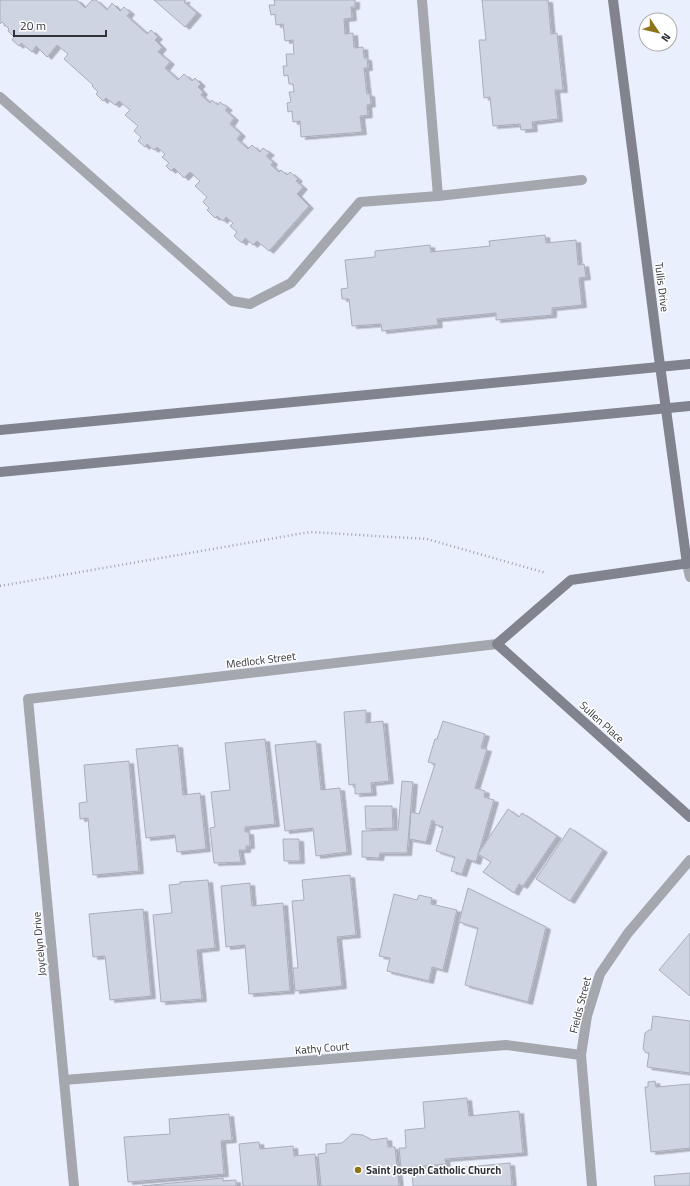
<svg xmlns="http://www.w3.org/2000/svg" width="690" height="1186" font-family="'Titillium Web',sans-serif">
  <style>
    .building { fill: #cfd4e3; stroke: #a9aebd; filter: url(#shadow) }
    .lines { fill: none; stroke-linecap: round; stroke-linejoin: round }
    .path { stroke: #a0a3af; stroke-width: 2.5; stroke-dasharray: 1 3; stroke-linecap: butt }
    .lane { stroke: #a5a7ae; stroke-width: 10 }
    .street { stroke: #a5a7ae; stroke-width: 10 }
    .secondary { stroke: #81848e; stroke-width: 10 }
    .poi-dot { fill: #8e7418; stroke: #fff; stroke-width: 1.5 }
    .labels { text-anchor: middle; stroke-width: 3; stroke-linejoin: round; paint-order: stroke }
    .street-label { font-size: 11px; fill: #313339; stroke: #fff }
    .poi-label { font-size: 11px; font-weight: bold; fill: #313339; stroke: #fff; text-anchor: start }
  </style>
  <defs>
    <filter id="shadow"><feDropShadow dx="4.5" dy="2.5" stdDeviation="0" flood-color="#0004"/></filter>
  </defs>
  <rect width="100%" height="100%" fill="#eaeffe"/>
  <!-- building -->
  <g class="building">
    <polygon points="0,0 77,0 85,8 92,0 96,0 107,10 112,3 120,11 124,7 130,12 127,16 147,34 151,30 158,37 155,40 162,47 158,52 170,62 165,68 178,80 184,74 192,81 195,78 201,84 198,87 203,92 201,95 210,103 212,100 218,105 220,102 228,108 225,110 234,118 230,124 241,134 237,139 248,149 252,145 260,152 263,148 270,153 266,156 273,162 271,165 279,172 281,170 287,175 290,172 298,179 296,181 303,187 297,194 309,206 269,251 257,241 253,245 245,238 242,243 234,236 237,232 230,226 233,223 226,217 223,221 217,216 215,218 207,210 209,208 203,202 207,197 195,186 200,181 190,172 184,178 174,168 171,171 166,166 169,163 162,157 165,154 157,147 154,150 147,144 145,147 138,141 141,137 134,131 138,126 125,115 130,110 119,101 115,105 106,98 103,101 96,94 98,92 92,86 93,85 64,59 68,54 57,45 47,57 36,46 32,52 21,43 19,46 12,40 14,37 8,31 9,29 2,22 0,24"/>
    <polygon points="154,0 186,0 184,2 197,13 185,27"/>
    <polygon points="274,0 355,0 355,7 351,7 352,18 344,19 345,34 353,33 354,48 363,47 364,58 367,58 368,68 364,68 367,94 370,94 371,104 367,105 368,115 360,116 362,132 301,137 300,121 293,122 292,111 288,112 287,103 291,102 289,92 294,92 293,84 289,84 288,75 284,76 283,66 287,66 286,54 294,54 293,40 285,41 283,24 276,25 275,14 271,15 269,5 275,5"/>
    <polygon points="482,0 548,0 551,34 557,33 563,90 555,90 558,119 532,122 533,129 521,130 520,124 493,126 490,97 484,98 479,40 486,40"/>
    <polygon points="545,235 546,243 576,240 578,265 584,264 586,277 579,278 582,305 552,308 552,315 496,320 496,313 437,319 438,325 382,331 381,324 352,326 349,299 342,299 341,289 348,288 345,260 375,257 375,251 430,245 431,252 490,246 489,241"/>
    <polygon points="366,710 366,723 383,721 389,781 371,783 372,793 355,794 355,784 349,785 344,712"/>
    <polygon points="443,721 485,734 481,748 487,749 475,788 485,791 484,797 494,800 476,862 467,859 462,874 451,871 455,857 436,851 443,827 434,824 435,822 432,820 426,842 409,839 411,812 419,814 435,764 428,762 435,739 437,739"/>
    <polygon points="265,739 275,824 245,827 245,832 249,832 250,846 246,846 246,850 239,850 241,862 214,863 210,828 215,827 211,792 230,790 225,743"/>
    <polygon points="316,741 321,790 340,788 347,852 316,856 313,828 285,831 275,745"/>
    <polygon points="178,745 183,795 200,793 206,849 177,852 175,835 146,838 136,749"/>
    <polygon points="129,761 139,871 93,875 88,818 80,819 79,803 87,802 84,765"/>
    <polygon points="402,781 413,782 407,853 380,853 379,858 362,857 362,831 398,830"/>
    <polygon points="365,806 392,806 393,828 366,829"/>
    <polygon points="508,809 519,817 522,813 557,836 523,886 519,884 514,893 483,872 491,862 478,854"/>
    <polygon points="570,828 603,850 570,901 536,879"/>
    <polygon points="283,839 299,839 300,861 284,861"/>
    <polygon points="350,875 356,935 337,937 342,986 295,991 293,968 298,968 292,901 304,900 302,880"/>
    <polygon points="208,880 215,948 197,950 202,999 161,1002 153,915 172,913 169,885 180,884 180,882"/>
    <polygon points="250,883 252,906 283,903 290,991 249,994 245,945 226,947 221,886"/>
    <polygon points="468,888 546,927 528,1002 465,985 478,928 459,922"/>
    <polygon points="394,894 417,900 419,895 432,898 431,904 457,910 443,970 432,967 429,981 387,971 390,958 379,956"/>
    <polygon points="143,909 151,996 110,1000 105,956 93,957 89,914"/>
    <polygon points="690,933 690,996 659,970"/>
    <polygon points="653,1016 690,1021 690,1073 647,1067 649,1053 646,1053 643,1049 645,1033 649,1030 651,1030"/>
    <polygon points="655,1081 656,1087 690,1084 690,1148 651,1152 645,1087 648,1087 648,1082"/>
    <polygon points="467,1098 469,1116 519,1111 523,1153 445,1159 446,1164 401,1168 399,1148 406,1148 405,1130 425,1128 423,1102"/>
    <polygon points="229,1114 232,1140 221,1141 224,1174 128,1182 124,1137 170,1134 169,1119"/>
    <polygon points="352,1134 363,1135 371,1140 387,1138 388,1147 395,1147 399,1186 321,1186 318,1154 326,1153 326,1144 342,1143"/>
    <polygon points="259,1142 260,1149 293,1146 294,1156 315,1154 318,1186 243,1186 239,1144"/>
    <polygon points="510,1163 512,1186 413,1186 412,1172"/>
    <polygon points="690,1173 690,1186 655,1186 654,1176"/>
    <polygon points="223,1178 223,1181 236,1180 236,1186 142,1186"/>
  </g>
  <g class="lines">
    <!-- path -->
    <polyline class="path" points="0,586 310,532 427,539 546,573"/>
    <!-- lane -->
    <g class="lane">
      <polyline points="422,0 438,196"/>
      <polyline points="0,97 232,301 250,304 291,283 360,202 438,196 582,180"/>
      <polyline points="687,564 690,577"/>
    </g>
    <!-- street -->
    <g class="street">
      <polyline points="64,1080 506,1045 581,1055"/>
      <polyline points="74,1186 28,699 497,644"/>
      <polyline points="592,1186 581,1055 587,1016 600,974 628,933 690,860"/>
    </g>
    <!-- secondary -->
    <g class="secondary">
      <polyline points="613,0 657,343 687,564"/>
      <polyline points="0,430 690,364"/>
      <polyline points="0,472 690,406"/>
      <polyline points="690,563 571,580 497,644 690,817"/>
    </g>
  </g>
  <!-- markers -->
  <circle class="poi-dot" cx="358" cy="1170" r="4"/>
  <g class="labels">
    <!-- street labels -->
    <g class="street-label">
      <text transform="translate(662 287) rotate(83)" y="4">Tullis Drive</text>
      <text transform="translate(261 660) rotate(-7)" y="4">Medlock Street</text>
      <text transform="translate(602 722) rotate(42)" y="4">Sullen Place</text>
      <text transform="translate(39 944) rotate(-95)" y="4">Joycelyn Drive</text>
      <text transform="translate(580 1005) rotate(-76)" y="4">Fields Street</text>
      <text transform="translate(322 1048) rotate(-5)" y="4">Kathy Court</text>
    </g>
    <!-- poi labels -->
    <g class="poi-label">
      <text x="366" y="1174">Saint Joseph Catholic Church</text>
    </g>
  </g>
  <!-- north arrow -->
  <g transform="translate(658 32) rotate(125)"><circle r="19" fill="#ffffff" stroke="#adadb0"/>
  <path d="M0-3L7 15L0 10L-7 15Z" fill="#8e7418"/>
  <text y="-6" font-size="11" font-weight="bold" text-anchor="middle" fill="#313339">N</text>
  </g>
  <!-- scale -->
  <path d="M14 30v6h92v-6" fill="none" stroke="#313339" stroke-width="2"/>
  <text x="20" y="30" font-size="12" fill="#313339" stroke="#ffffff" stroke-width="3" paint-order="stroke">20 m</text>
</svg>
